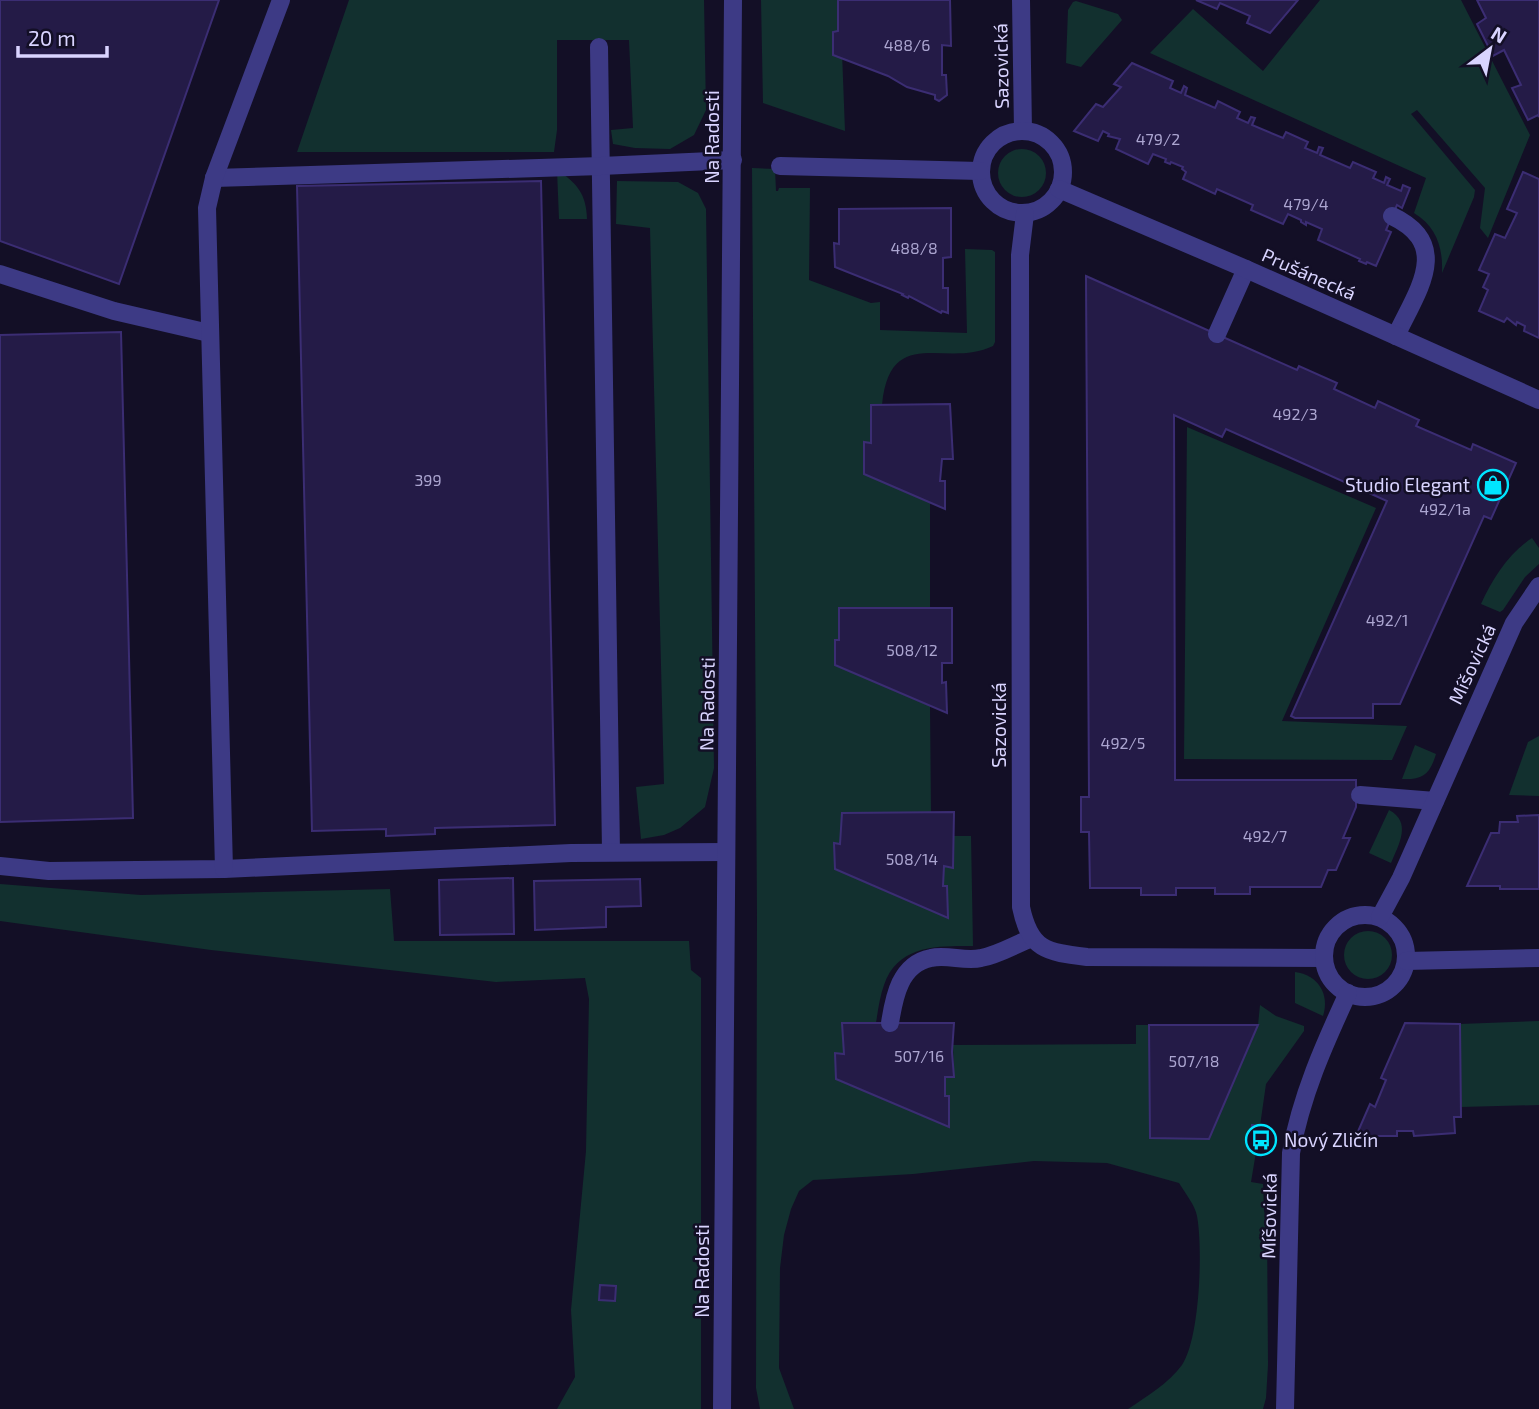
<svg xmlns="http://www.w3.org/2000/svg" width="1539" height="1409" font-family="'Exo 2',sans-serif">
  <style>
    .green { fill: #12302f }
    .building { fill: #241b47; stroke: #3b2d73; stroke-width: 2 }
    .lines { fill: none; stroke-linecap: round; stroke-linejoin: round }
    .lane { stroke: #3d3a85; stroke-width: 18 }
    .street { stroke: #3d3a85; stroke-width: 18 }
    .labels { text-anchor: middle; stroke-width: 5; stroke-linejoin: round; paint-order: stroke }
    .number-label { font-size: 16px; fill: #aca6d1 }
    .street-label { font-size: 19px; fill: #d9d4ff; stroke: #130f26 }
    .poi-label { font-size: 19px; fill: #d9d4ff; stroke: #130f26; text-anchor: end }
  </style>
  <rect width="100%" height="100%" fill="#130f26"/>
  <!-- green -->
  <g class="green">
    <polygon points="349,0 704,0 706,110 694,135 670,149 635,148 613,144 611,130 633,128 629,40 557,40 557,130 554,152 297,152"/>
    <polygon points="761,0 840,0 845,131 763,103"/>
    <path d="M1320,0H1461L1530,135L1488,238L1480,228L1485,188L1417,110L1411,114L1475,190L1474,197L1442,273C1443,248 1437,227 1414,213L1426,178L1150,53L1193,9L1263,71Z"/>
    <polygon points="1076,1 1118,14 1122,20 1081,67 1066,63 1068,10 1073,2"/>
    <circle cx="1022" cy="173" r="24"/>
    <path d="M752,168L775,169L776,191H778L779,188H810L809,280L871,303L880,302V330L967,333L965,249L992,250L995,252V342L993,346C947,369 890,323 882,405H871V443H864V474L930,503V608L835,641V665L930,706L931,812L842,813L840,844H834L835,869L948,918L947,887L943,886L944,866L952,867L953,836H971L973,946C939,946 898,944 884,985C880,996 878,1010 876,1023H842L844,1054L949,1127V1097L945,1096V1077L954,1076L953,1045L1136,1044V1025H1149L1150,1138L1209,1139L1258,1025L1260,1005L1276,1016L1304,1026V1031L1266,1084L1260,1126L1252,1125L1249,1145L1257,1146L1251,1182L1263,1184L1264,1211L1267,1223L1268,1365L1266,1398L1263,1409H1128C1146,1397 1169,1383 1182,1365C1200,1338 1203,1248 1197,1216C1195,1205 1185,1193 1179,1183L1107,1163L1034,1161L913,1174L813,1180L799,1191L791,1209L784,1235L780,1268L779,1368L794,1409H760L756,1388L757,914Z"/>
    <path d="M557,170C578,184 586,194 587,219H559Z"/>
    <polygon points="617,181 678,182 698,193 706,209 714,768 705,807 680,828 664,835 641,839 636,787 664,784 650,228 616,224"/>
    <polygon points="1187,427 1376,508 1282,721 1407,726 1392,760 1184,759"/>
    <path d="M1532,538L1539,548V564L1525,577L1503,610L1500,612L1481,604C1493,578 1508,554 1532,538Z"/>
    <polygon points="1539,736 1539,796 1509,795 1528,742"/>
    <path d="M1415,745L1436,754C1430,774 1423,780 1402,779Z"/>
    <path d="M1389,810C1412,822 1399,844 1391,863L1369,853Z"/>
    <polygon points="0,884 141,895 390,889 394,941 689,941 691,970 701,978 701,1409 557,1409 575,1377 571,1310 586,1151 589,999 585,978 496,982 211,950 0,921"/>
    <circle cx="1368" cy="955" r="24"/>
    <path d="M1295,972C1318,975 1330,994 1323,1016L1295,1003Z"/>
    <polygon points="1539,1021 1539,1105 1461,1107 1460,1024"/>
  </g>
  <!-- building -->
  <g class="building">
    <polygon points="0,0 219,0 119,284 0,241"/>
    <polygon points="838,0 950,0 951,46 942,45 942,75 946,75 947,95 939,101 935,99 935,95 907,87 888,76 833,55 833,32 838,31"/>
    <polygon points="1196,0 1298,0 1270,33 1247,23 1250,16 1220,3 1217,9"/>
    <polygon points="1477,0 1539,0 1539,117 1538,115 1528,120 1512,88 1521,85 1504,50 1493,56 1477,24 1486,18"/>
    <polygon points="1132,63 1173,81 1170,88 1181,93 1184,86 1187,88 1185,95 1215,108 1218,101 1240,112 1237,118 1248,123 1251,117 1255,118 1252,125 1283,138 1286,132 1308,142 1305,148 1317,153 1319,147 1323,148 1320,155 1350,168 1353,162 1376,172 1373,178 1384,183 1386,177 1390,179 1387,185 1401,191 1403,185 1410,188 1402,208 1397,205 1392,216 1386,230 1391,232 1376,266 1367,262 1366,264 1359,261 1360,259 1318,240 1322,229 1306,222 1306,225 1301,222 1301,220 1288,214 1283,224 1251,210 1253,205 1217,189 1215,194 1183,179 1186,172 1182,169 1183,167 1171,162 1170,164 1165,162 1166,159 1153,154 1148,164 1116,149 1120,139 1108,136 1109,134 1103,131 1098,141 1074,131 1096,104 1103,107 1121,87 1114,84"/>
    <polygon points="1523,172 1539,179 1539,338 1524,331 1525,326 1517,322 1516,325 1507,318 1504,322 1479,311 1488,290 1483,287 1489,274 1479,270 1495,234 1505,238 1517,213 1507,209"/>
    <polygon points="541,181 555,825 435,828 435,834 386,836 386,829 312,831 297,186"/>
    <polygon points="951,208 951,257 943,258 943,288 948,288 948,313 942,311 941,313 909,296 908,298 902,295 903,294 835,267 834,243 839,244 839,209"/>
    <polygon points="1086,276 1297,370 1299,366 1337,383 1334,389 1375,408 1378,401 1419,420 1416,426 1471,450 1473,444 1516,463 1491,519 1484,516 1400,704 1373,704 1373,718 1295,718 1291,716 1387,501 1226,429 1222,437 1174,415 1175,780 1356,780 1356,807 1343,838 1350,838 1336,870 1328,870 1321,887 1250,887 1250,894 1215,894 1215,888 1176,888 1176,895 1141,895 1141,888 1090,888 1089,832 1081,832 1081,797 1089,797"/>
    <polygon points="121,332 133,818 0,822 0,335"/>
    <polygon points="950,404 953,459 942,459 940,481 945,481 945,509 864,474 864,442 871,443 871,405"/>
    <polygon points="839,608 952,608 952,663 942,663 942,683 946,682 947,713 835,665 835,640 839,640"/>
    <polygon points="954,812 953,868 944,866 943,886 947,886 948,918 835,869 834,843 840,844 842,813"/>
    <polygon points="1539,815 1539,889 1500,889 1500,886 1467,886 1491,833 1499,833 1500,822 1518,822 1517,816"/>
    <polygon points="513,878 514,934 440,935 439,880"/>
    <polygon points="640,879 641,906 606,907 606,927 535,930 534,881"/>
    <polygon points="842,1023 954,1023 952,1052 954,1077 945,1077 945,1096 949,1096 949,1127 836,1079 835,1053 844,1054"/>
    <polygon points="1405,1023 1460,1024 1461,1117 1454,1117 1455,1133 1414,1136 1413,1131 1397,1131 1397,1136 1356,1136 1370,1104 1375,1107 1386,1080 1381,1078"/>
    <polygon points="1149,1025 1258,1025 1209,1139 1150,1138"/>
    <polygon points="1252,1125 1260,1126 1257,1146 1249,1145"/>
    <polygon points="600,1285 616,1286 615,1301 599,1300"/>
  </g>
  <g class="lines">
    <!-- lane -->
    <g class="lane">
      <polyline points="599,47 611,852"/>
      <polyline points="214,178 601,166 733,160"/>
      <path d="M1392,216C1453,245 1417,291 1396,336"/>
      <polyline points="0,274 114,311 209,333"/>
      <polyline points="1217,334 1246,269"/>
      <polyline points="1360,795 1435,801"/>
      <polyline points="0,866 49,871 224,869 571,853 726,852"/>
      <polyline points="224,869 207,208 214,178 281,0"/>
      <path d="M890,1023C894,997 900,964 931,958C947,954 965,962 981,958C998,955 1016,944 1032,938"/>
    </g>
    <!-- street -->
    <g class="street">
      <polyline points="1021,0 1023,131"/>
      <circle cx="1022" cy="172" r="41"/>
      <polyline points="780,166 980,171"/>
      <polyline points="1059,189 1246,269 1539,400"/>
      <path d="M1025,214L1020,255L1021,907C1030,950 1046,952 1087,957L1324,958"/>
      <circle cx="1365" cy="956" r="41"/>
      <polyline points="1380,917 1401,878 1514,623 1539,586"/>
      <polyline points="1406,961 1539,958"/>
      <polyline points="722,1409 733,0"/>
      <path d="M1285,1409L1291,1153C1301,1096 1324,1045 1348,993"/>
    </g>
  </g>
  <!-- icons -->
  <defs>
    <g id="shop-ring" transform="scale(1.575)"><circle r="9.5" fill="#130f26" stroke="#00e5ff" stroke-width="1.5"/><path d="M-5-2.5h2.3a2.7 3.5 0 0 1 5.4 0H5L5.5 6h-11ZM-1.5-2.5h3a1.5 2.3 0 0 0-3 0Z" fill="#00e5ff"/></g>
    <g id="bus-ring" transform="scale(1.575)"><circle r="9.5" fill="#130f26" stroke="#00e5ff" stroke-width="1.5"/><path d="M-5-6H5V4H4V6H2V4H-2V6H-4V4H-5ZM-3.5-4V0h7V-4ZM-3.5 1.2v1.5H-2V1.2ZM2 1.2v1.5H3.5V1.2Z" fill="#00e5ff"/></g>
  </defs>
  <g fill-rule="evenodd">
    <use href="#shop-ring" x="1493" y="485"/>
    <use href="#bus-ring" x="1261" y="1140"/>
  </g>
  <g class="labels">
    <!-- number labels -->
    <g class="number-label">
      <text x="907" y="51">488/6</text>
      <text x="1158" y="145">479/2</text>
      <text x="1306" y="210">479/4</text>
      <text x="914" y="254">488/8</text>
      <text x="1295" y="420">492/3</text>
      <text x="428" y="486">399</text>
      <text x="1445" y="515">492/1a</text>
      <text x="1387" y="626">492/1</text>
      <text x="912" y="656">508/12</text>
      <text x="1123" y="749">492/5</text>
      <text x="1265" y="842">492/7</text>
      <text x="912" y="865">508/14</text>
      <text x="919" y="1062">507/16</text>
      <text x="1194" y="1067">507/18</text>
    </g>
    <!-- street labels -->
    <g class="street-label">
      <text transform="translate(1001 66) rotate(-91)" y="7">Sazovická</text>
      <text transform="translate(712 137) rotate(-90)" y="7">Na Radosti</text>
      <text transform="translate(1309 274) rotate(24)" y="7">Prušánecká</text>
      <text transform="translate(1472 664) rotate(-65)" y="7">Míšovická</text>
      <text transform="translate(707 704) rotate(-89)" y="7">Na Radosti</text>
      <text transform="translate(999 725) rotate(-90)" y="7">Sazovická</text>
      <text transform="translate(1269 1216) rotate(-89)" y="7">Míšovická</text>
      <text transform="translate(702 1271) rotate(-90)" y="7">Na Radosti</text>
    </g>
    <!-- poi labels -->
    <g class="poi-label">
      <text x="1470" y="492">Studio Elegant</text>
      <text x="1284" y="1147" text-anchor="start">Nový Zličín</text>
    </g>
  </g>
  <!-- north arrow -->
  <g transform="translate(1490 49) rotate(32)" stroke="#130f26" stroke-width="5" paint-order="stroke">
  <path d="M0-5L12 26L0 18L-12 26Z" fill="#d9d4ff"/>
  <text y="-10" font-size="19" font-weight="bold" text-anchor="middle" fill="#d9d4ff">N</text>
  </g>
  <!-- scale -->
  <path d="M18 46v10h89v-10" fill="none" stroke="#d9d4ff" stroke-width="3.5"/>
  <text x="28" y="46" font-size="21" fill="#d9d4ff" stroke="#130f26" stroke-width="5" paint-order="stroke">20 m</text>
</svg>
